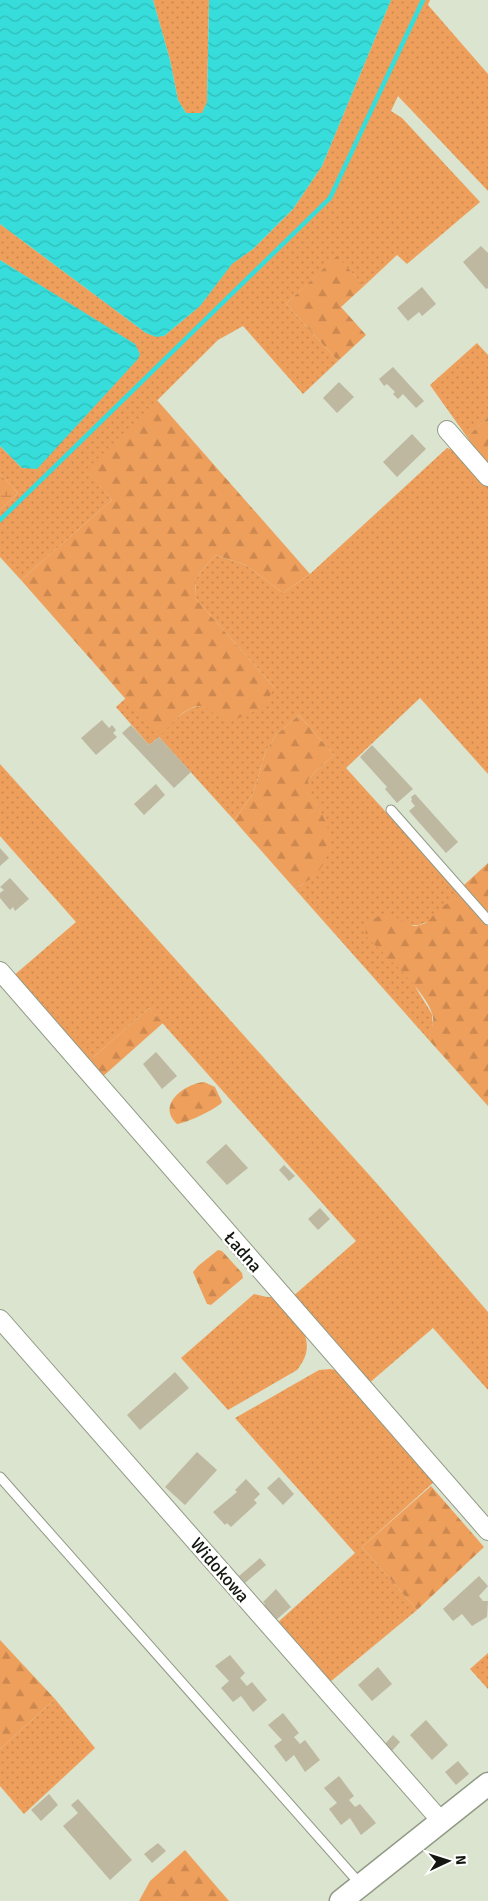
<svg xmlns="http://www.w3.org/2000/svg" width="488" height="1901" font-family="Signika,sans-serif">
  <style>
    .grass { fill: url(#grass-dots) }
    .forest { fill: url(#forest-firs) }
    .wetland { fill: url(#wetland-marsh) }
    .water { fill: url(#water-waves) }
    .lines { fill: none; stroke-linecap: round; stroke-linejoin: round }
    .stream { stroke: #37ddda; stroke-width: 4.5 }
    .building { fill: #bfb8a1 }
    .service-casing { stroke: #919a85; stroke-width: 11 }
    .minor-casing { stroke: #919a85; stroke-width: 20 }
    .tertiary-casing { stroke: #919a85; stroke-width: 25 }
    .service { stroke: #fff; stroke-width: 9 }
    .minor { stroke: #fff; stroke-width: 18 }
    .tertiary { stroke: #fff; stroke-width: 22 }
    .labels { text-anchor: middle; stroke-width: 5; stroke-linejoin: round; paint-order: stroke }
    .street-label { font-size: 18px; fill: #13170f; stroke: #fff }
  </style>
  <defs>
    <pattern id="grass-dots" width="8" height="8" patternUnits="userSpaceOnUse" patternTransform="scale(1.25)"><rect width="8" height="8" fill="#ef9f5c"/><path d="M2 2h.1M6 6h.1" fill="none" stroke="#cc884f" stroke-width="1.8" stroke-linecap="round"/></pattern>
    <pattern id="forest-firs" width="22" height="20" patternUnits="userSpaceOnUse" patternTransform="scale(1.25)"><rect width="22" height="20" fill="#ef9f5c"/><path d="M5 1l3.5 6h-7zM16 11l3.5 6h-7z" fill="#cc884f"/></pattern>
    <pattern id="wetland-marsh" width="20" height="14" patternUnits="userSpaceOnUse" patternTransform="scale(1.25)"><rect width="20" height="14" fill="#ef9f5c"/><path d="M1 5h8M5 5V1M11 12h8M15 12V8" fill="none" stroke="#cc884f"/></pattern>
    <pattern id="water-waves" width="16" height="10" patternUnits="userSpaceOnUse" patternTransform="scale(1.25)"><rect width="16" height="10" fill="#37ddda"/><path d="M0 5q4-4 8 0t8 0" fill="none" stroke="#30bdba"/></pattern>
  </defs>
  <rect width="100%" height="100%" fill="#dae4ce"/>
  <!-- grass -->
  <g class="grass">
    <polygon points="153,0 209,0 207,103 202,113 186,113 178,100 170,60"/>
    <polygon points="391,0 430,0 428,5 488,74 488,191 398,96 391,111 402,118 480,202 407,264 397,255 364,286 337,257 286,304 338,361 303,394 243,326 218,340 87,470 112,500 21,580 0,557 0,510 18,493 0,474 0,446 22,468 64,301 0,260 0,224 146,333 164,336 200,306 232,263 253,249 293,209 322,166"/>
    <polygon points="477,343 488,355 488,417 467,437 430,385"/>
    <path d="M447,448C464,453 477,474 488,487V774L420,698L346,768L461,895L439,910L429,921L419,925H407L394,917L416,988L432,1014L433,1028L428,1039L295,889L313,877L325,820L310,793L308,780L316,771L334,755L299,715L276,735L266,751L253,794L234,820L159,737L149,745L116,707L126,698L159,736C169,726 192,698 208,708C211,710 214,714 217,716L274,687L195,598L196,578L215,555L246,565L283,593L310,574Z"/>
    <polygon points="0,764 380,1187 488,1312 488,1390 433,1328 367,1385 291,1298 356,1241 149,1008 88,1062 12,977 76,922 0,836"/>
    <path d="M254,1294L267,1297H278C296,1321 321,1340 297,1370L228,1410L181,1358Z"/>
    <polygon points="331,1369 343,1373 435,1481 362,1547 417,1610 330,1682 277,1623 355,1553 235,1418 319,1370"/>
    <polygon points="488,1653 488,1689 470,1669"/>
    <polygon points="55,1699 95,1748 24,1814 0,1786 0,1749"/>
  </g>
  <!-- forest -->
  <g class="forest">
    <polygon points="337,256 364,286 341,307 366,335 338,361 286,304"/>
    <path d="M157,400L310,574L283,593L246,565L215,555L196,578L195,598L274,687C271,693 269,700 264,704C253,714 232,724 218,717C211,713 208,705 198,706C183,708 170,726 159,737L21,580L112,500L86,470Z"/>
    <polygon points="488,417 488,468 467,437"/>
    <path d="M299,715L334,755L316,771L308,780C311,798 318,805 325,820C334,839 328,865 312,878C307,882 300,885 295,889L234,820L253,794L266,751L276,735Z"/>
    <polygon points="488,863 488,914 463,886"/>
    <path d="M461,895L488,926V1106L428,1039C432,1030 435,1022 432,1013C424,989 383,954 365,935C366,920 380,911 395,917C404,921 410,928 420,925C429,923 432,916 438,910C445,904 454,900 461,895Z"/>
    <polygon points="149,1008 163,1023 101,1078 88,1062"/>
    <path d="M204,1082L215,1087L222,1102C217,1109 186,1123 177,1124C156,1105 184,1084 204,1082Z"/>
    <polygon points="218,1250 222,1251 242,1273 243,1278 211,1305 207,1304 193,1272 198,1266"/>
    <polygon points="431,1486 484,1547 417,1610 362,1547"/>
    <polygon points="0,1640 55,1699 0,1749"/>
    <polygon points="185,1850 229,1901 139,1901 150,1881"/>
  </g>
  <!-- wetland -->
  <polygon class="wetland" points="0,474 18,493 0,510"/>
  <!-- water -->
  <g class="water">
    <polygon points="0,0 153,0 170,60 178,100 186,113 202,113 207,102 209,0 391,0 322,166 293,209 253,249 232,264 200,306 164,336 156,337 146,333 0,224"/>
    <polygon points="0,260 135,344 140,354 138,359 37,469 22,468 0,446"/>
  </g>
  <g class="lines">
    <!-- stream -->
    <polyline class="stream" points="0,520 330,198 423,0"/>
  </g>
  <!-- building -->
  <g class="building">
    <polygon points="481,246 488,253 488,288 486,289 463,262"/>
    <polygon points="422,287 436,304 422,316 419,312 408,321 397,308"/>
    <polygon points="393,367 424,401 416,408 403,394 398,399 393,394 395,392 387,384 384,386 379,379"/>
    <polygon points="339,382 354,397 337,413 323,398"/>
    <polygon points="412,434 426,449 397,477 383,462"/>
    <polygon points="102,720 109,728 112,725 116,730 113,733 117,737 96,755 81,738"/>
    <polygon points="131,725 149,745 159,737 191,772 174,788 122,733"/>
    <polygon points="372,745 413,789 397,803 385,789 387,787 360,757"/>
    <polygon points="156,784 165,795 144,815 134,804"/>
    <polygon points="415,794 458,842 446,853 409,811 415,806 411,801 412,800 411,797"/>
    <polygon points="0,848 9,858 0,866"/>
    <polygon points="10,878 29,899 15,911 13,907 10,910 0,898 0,893 4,890 0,887"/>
    <polygon points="156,1052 177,1076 162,1089 143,1064"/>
    <polygon points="226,1144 248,1168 227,1185 206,1162"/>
    <polygon points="284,1165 295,1176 289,1181 279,1170"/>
    <polygon points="320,1208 330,1219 318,1230 308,1219"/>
    <polygon points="175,1372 189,1388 140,1430 127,1415"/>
    <polygon points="197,1452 217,1470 185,1505 165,1487"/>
    <polygon points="279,1477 294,1494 283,1505 267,1488"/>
    <polygon points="246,1479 260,1494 254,1500 257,1503 231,1527 227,1523 225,1525 213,1512 237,1492 235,1490"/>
    <polygon points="260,1558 266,1565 245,1583 239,1576"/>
    <polygon points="479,1576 488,1586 479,1596 483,1601 488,1601 487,1617 472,1626 462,1614 453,1621 443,1609"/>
    <polygon points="276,1589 291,1607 275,1621 263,1606 265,1604 263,1602"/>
    <polygon points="230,1655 245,1673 240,1678 247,1686 252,1682 267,1700 253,1712 241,1696 233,1702 221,1688 229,1681 215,1666"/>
    <polygon points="378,1667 392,1684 372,1701 358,1685"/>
    <polygon points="283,1713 299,1733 294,1737 300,1744 305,1740 320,1760 305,1772 294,1755 286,1762 274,1746 282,1740 268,1725"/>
    <polygon points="426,1720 448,1745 432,1760 410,1735"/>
    <polygon points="393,1735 400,1742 391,1752 384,1745"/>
    <polygon points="458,1761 469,1774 456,1785 445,1772"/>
    <polygon points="339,1776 354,1796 349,1800 355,1807 360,1804 376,1823 361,1835 350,1818 341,1825 329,1809 337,1803 324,1788"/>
    <polygon points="49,1794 58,1805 41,1821 31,1810"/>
    <polygon points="78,1799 132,1860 110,1880 63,1826 78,1813 71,1805"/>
    <polygon points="158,1843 166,1851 152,1863 144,1854"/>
  </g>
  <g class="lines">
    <!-- service casing -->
    <g class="service-casing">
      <g id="service">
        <polyline points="391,810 488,920"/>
        <polyline points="0,1477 361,1885"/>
      </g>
    </g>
    <!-- minor casing -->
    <g class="minor-casing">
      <g id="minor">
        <polyline points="447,430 488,477"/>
        <polyline points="0,971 488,1531"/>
        <polyline points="0,1319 441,1821"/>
      </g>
    </g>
    <!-- tertiary casing -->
    <g class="tertiary-casing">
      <polyline id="tertiary" points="341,1901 488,1784"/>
    </g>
    <!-- service -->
    <use href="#service" class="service"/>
    <!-- minor -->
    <use href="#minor" class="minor"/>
    <!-- tertiary -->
    <use href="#tertiary" class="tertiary"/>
  </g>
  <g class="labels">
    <!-- street labels -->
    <g class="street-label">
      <text transform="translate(243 1252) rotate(49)" y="6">Ładna</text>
      <text transform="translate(220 1570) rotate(49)" y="6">Widokowa</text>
    </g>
  </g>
  <!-- north arrow -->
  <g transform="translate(448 1861) rotate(86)" stroke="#ffffff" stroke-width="4" paint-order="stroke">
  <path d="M0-4L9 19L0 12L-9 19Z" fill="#13170f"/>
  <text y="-8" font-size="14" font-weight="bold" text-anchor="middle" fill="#13170f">N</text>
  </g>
</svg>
